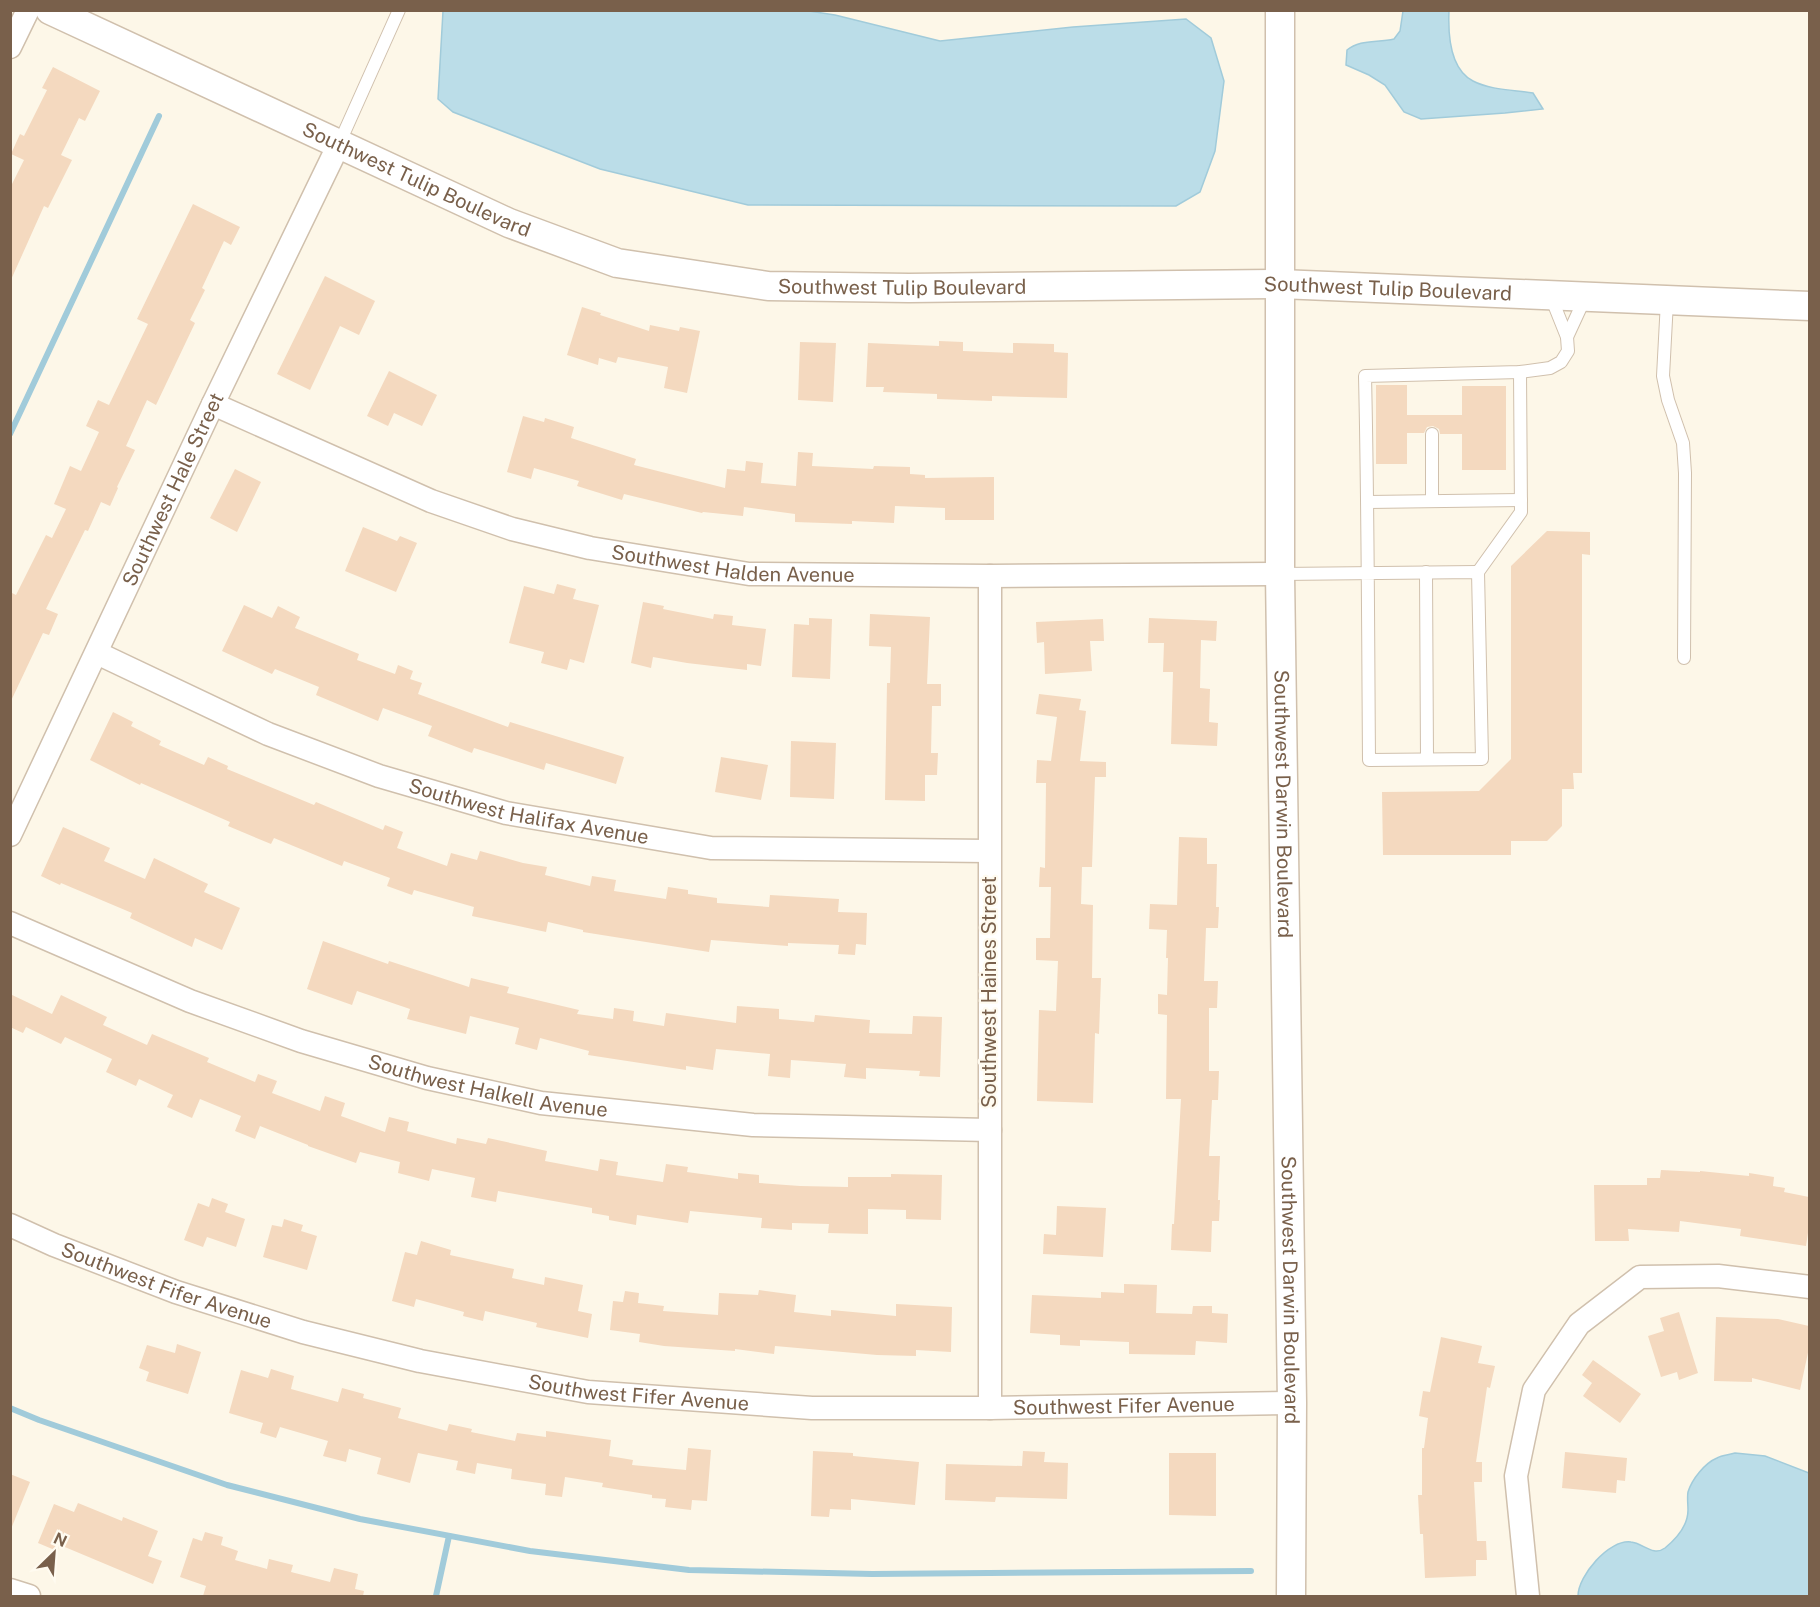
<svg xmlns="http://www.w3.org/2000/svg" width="1820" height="1607" font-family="'Public Sans',sans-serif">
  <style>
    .water { fill: #bbdde8; stroke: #a1cbda; stroke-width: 1.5 }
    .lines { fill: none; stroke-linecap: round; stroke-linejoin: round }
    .stream { stroke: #a1cbda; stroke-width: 6 }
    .building { fill: #f4d9bf }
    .service-casing { stroke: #d0c0ad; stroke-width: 14 }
    .minor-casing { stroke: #d0c0ad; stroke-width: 25 }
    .tertiary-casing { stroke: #d0c0ad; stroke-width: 31 }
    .service { stroke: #fff; stroke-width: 12 }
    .minor { stroke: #fff; stroke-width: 22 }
    .tertiary { stroke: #fff; stroke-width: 28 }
    .labels { text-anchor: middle; stroke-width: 4.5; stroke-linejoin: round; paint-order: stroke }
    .street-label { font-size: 20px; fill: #79604b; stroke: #fffbf0 }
  </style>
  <rect width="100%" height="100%" fill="#fdf7e8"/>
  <!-- water -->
  <g class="water">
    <polygon points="443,11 809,11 835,15 940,41 1073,27 1186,19 1211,38 1224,81 1215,151 1200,192 1176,206 748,205 600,169 453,112 438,99"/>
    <path d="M1403,11H1449C1448,34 1450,69 1473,81C1490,90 1514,90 1533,93L1543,109L1505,113L1421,119L1404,112L1385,85L1369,75L1346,65L1347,50C1360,39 1377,43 1394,39L1400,31Z"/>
    <path d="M1735,1453L1765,1456L1809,1473V1596H1578C1578,1576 1609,1539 1631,1542C1643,1543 1653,1557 1665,1548C1676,1539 1688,1525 1688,1510C1688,1504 1687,1497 1688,1492C1692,1479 1705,1463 1717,1458C1722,1455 1729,1455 1735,1453Z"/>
  </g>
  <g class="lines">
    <!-- stream -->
    <g class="stream">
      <polyline points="10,434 159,116"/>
      <polyline points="10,1408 39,1420 227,1485 360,1519 530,1551 689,1570 872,1574 1251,1571"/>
      <polyline points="436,1596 449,1536"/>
    </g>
  </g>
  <!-- building -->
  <g class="building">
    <polygon points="53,67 100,91 85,121 79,118 61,155 72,160 48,208 44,206 10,282 10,188 24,160 11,154 20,134 24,136 47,90 42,88"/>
    <polygon points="193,204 240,227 231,245 224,241 202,288 205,290 190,320 195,323 156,405 147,400 126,446 135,450 117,487 118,488 110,506 101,502 88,531 85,530 46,609 58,614 49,635 43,633 10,703 10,592 16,595 46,535 52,538 66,509 54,504 70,466 81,471 99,432 86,426 98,400 109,405 148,324 137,319"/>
    <polygon points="325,276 375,301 359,335 340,326 310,390 277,374"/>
    <polygon points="582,307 601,313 600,315 649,331 650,325 679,331 680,327 700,331 687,393 664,388 668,367 618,357 616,363 599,358 598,365 567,355"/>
    <polygon points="939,341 963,342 963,351 1013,353 1013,343 1054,344 1054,352 1068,353 1067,398 992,396 992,401 937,399 937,394 883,392 884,387 866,387 868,343 939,346"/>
    <polygon points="800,342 836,343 833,402 798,400"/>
    <polygon points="389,371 437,395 422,426 394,413 388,426 367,416"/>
    <polygon points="1376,385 1407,385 1407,415 1462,415 1462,386 1506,386 1506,470 1462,470 1462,434 1440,434 1439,429 1433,426 1427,427 1424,433 1407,433 1407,464 1376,464"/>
    <polygon points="523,416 544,422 545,418 574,427 571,438 636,459 634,465 725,488 727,469 745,471 746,461 763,463 761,483 796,486 798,452 813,453 812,466 873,469 874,466 910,467 910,474 925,475 925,478 994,477 994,520 945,520 945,508 895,506 894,523 852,521 852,524 795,522 795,514 744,507 743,516 703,512 702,513 624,494 622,500 577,486 579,481 534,468 531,479 507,472"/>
    <polygon points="235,469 261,482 237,532 210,518"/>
    <polygon points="363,527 397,541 400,536 417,543 396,592 345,571"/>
    <polygon points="1547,531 1590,532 1590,555 1582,554 1582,773 1573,773 1574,789 1562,789 1562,826 1547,841 1511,841 1511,855 1383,855 1382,792 1479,791 1511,759 1511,566"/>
    <polygon points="557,584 576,589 573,599 599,605 584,663 570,659 567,670 541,663 544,652 509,643 524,586 554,594"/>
    <polygon points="643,602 664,606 663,609 713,619 714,614 733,616 732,625 766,629 761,666 747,664 747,670 687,663 653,657 651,668 631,663"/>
    <polygon points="244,605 272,618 278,606 300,617 295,628 359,654 357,660 395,674 398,665 413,671 410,679 422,683 418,694 508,727 510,722 624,757 616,784 546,763 544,770 474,748 472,753 428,736 432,726 383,708 378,721 316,695 319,687 275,669 272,674 222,651"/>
    <polygon points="870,614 930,617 927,684 941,684 941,706 932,706 931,753 938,753 937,775 925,775 925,801 885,800 887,683 890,683 891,647 869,646"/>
    <polygon points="809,618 832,619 830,679 792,677 794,624 809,625"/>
    <polygon points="1149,618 1217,621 1216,641 1201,640 1200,688 1210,689 1209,722 1218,723 1217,746 1171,744 1173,672 1163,672 1164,643 1148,643"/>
    <polygon points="1103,619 1104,641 1090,641 1092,671 1045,674 1044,642 1037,643 1036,622"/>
    <polygon points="1039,694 1081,699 1079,710 1086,711 1080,761 1106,762 1106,777 1095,777 1092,867 1082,867 1081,904 1093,905 1092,978 1101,978 1099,1034 1095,1033 1093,1103 1037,1101 1039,1010 1056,1011 1058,961 1036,960 1036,938 1050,938 1051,887 1039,887 1040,867 1045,868 1046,783 1036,783 1037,760 1051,761 1057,717 1036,714"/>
    <polygon points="113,712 133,722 131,726 161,741 159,745 204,765 208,757 228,766 227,769 314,805 316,802 383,830 385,825 403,832 397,848 447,866 451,853 477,860 480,851 523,863 547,867 545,875 590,886 592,876 616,880 614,891 666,899 668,887 688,890 688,894 717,898 717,903 769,907 770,895 839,899 838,912 867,913 866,945 856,944 855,955 838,954 839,945 788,943 788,946 711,940 709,952 583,932 583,930 548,922 546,932 472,916 474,907 414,890 412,895 387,886 390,878 344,861 342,866 274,838 271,844 228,826 230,822 141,783 140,785 90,760"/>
    <polygon points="791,741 836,743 834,799 790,797"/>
    <polygon points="721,757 768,765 761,800 715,792"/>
    <polygon points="63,827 110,848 104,861 145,879 154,858 208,884 204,892 240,908 222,950 195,938 192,947 130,918 132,913 61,883 60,885 41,876"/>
    <polygon points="1179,837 1207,838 1207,864 1217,864 1216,907 1219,907 1218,928 1206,928 1204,981 1218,981 1217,1008 1209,1008 1209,1071 1219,1071 1218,1100 1212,1100 1209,1156 1220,1156 1218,1200 1220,1200 1219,1221 1212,1221 1211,1252 1171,1250 1172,1224 1174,1224 1181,1099 1166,1099 1167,1015 1158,1014 1158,994 1167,995 1168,958 1166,958 1167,930 1149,929 1150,904 1177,905"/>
    <polygon points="323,941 388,964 389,961 469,987 471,978 509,987 507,993 579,1010 577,1014 613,1019 614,1008 634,1011 633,1021 664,1026 666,1013 736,1023 737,1006 779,1009 779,1019 814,1022 815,1015 870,1020 869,1033 912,1034 913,1016 942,1017 940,1077 919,1076 920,1071 866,1068 866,1079 844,1077 846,1064 791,1060 790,1078 768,1076 770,1054 716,1049 713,1070 686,1066 686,1070 588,1055 589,1051 540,1038 537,1050 515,1044 519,1028 470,1016 466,1034 407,1019 410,1009 357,991 352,1005 307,989"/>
    <polygon points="10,994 52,1014 61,995 107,1017 103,1025 147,1045 152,1034 209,1058 207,1062 255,1082 258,1074 277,1081 272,1093 320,1111 325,1096 345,1103 341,1116 385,1132 389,1117 409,1122 407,1131 456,1144 457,1138 486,1144 488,1138 547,1151 545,1161 598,1171 600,1159 618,1162 616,1175 663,1182 666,1164 688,1167 687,1172 738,1179 738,1173 759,1175 759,1183 800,1186 848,1187 848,1177 891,1177 891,1174 942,1175 941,1220 906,1219 906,1210 868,1209 868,1234 828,1233 829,1224 792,1223 792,1230 761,1228 762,1218 690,1211 688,1223 637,1215 636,1225 609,1220 609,1216 592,1213 592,1208 498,1191 496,1202 471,1197 475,1178 432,1169 429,1181 398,1173 400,1162 360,1152 356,1163 308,1146 308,1145 260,1126 255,1139 235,1131 241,1116 200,1099 192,1118 167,1107 173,1095 139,1079 136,1086 106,1072 112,1059 65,1037 61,1044 26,1027 23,1033 10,1027"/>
    <polygon points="1661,1170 1700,1172 1700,1171 1749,1176 1749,1173 1774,1177 1773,1186 1785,1188 1784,1192 1809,1197 1809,1226 1806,1246 1740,1236 1741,1229 1680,1221 1679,1232 1628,1229 1629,1241 1595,1241 1594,1185 1647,1185 1647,1178 1660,1178"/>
    <polygon points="212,1198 228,1204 225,1212 245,1219 236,1247 207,1237 203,1247 184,1240 198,1203 209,1207"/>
    <polygon points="1057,1206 1106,1208 1103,1257 1043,1254 1044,1234 1056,1235"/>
    <polygon points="284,1219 303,1225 301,1231 317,1236 307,1270 263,1257 272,1225 282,1227"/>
    <polygon points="421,1241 451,1250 450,1255 514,1269 512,1278 544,1285 545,1277 583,1285 578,1311 592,1314 588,1338 536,1327 537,1323 485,1311 483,1321 463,1316 464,1312 416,1299 414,1307 392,1301 405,1252 417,1255"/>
    <polygon points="1124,1284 1157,1285 1156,1313 1192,1314 1193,1306 1212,1306 1212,1313 1228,1314 1227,1343 1196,1341 1195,1355 1129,1354 1129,1342 1080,1340 1080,1346 1060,1345 1060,1335 1030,1333 1032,1295 1101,1298 1101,1292 1124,1293"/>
    <polygon points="759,1290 796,1295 794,1312 831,1316 831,1310 896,1316 896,1304 952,1307 951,1352 916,1350 916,1356 877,1355 775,1346 774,1354 735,1349 735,1351 664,1346 639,1342 640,1334 610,1330 613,1301 623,1302 625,1291 639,1293 638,1303 664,1306 663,1311 718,1315 719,1293 758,1295"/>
    <polygon points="1679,1312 1698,1373 1679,1380 1677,1372 1661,1377 1648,1336 1664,1331 1660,1318"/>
    <polygon points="1716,1317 1778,1319 1809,1326 1809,1348 1800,1390 1752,1378 1752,1382 1714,1381"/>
    <polygon points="1441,1337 1482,1346 1478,1363 1495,1366 1490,1388 1487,1387 1476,1462 1482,1462 1482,1482 1474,1482 1477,1541 1486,1541 1487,1560 1476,1560 1476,1576 1425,1578 1423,1534 1420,1534 1418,1495 1422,1495 1422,1448 1424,1448 1428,1418 1419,1416 1423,1391 1430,1392"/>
    <polygon points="177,1344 201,1352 188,1394 146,1381 149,1372 139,1368 147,1345 175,1353"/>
    <polygon points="1593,1360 1641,1394 1620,1423 1583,1396 1592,1383 1582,1375"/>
    <polygon points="271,1369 294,1376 291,1389 338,1402 342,1388 364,1394 363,1398 401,1408 398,1418 447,1431 449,1424 472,1429 471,1432 515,1441 517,1433 546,1437 546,1431 611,1440 609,1456 633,1460 632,1465 686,1470 688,1448 711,1450 707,1501 692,1500 691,1510 665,1507 666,1499 652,1498 652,1495 602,1487 603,1483 565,1477 562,1497 545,1495 546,1484 511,1479 512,1469 477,1463 475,1474 456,1470 458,1461 418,1453 410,1483 377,1474 381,1458 349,1449 346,1462 323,1456 328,1441 280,1427 276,1438 260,1433 263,1423 229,1413 241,1370 268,1378"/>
    <polygon points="813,1451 853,1453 853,1456 919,1462 915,1505 851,1499 851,1510 830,1509 829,1517 811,1516"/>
    <polygon points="1023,1451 1045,1452 1044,1462 1068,1463 1067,1499 996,1497 995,1502 945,1500 946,1464 1022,1466"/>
    <polygon points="1565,1452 1627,1458 1625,1481 1617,1480 1616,1493 1562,1488"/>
    <polygon points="1169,1453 1216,1453 1216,1516 1169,1515"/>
    <polygon points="10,1474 30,1482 11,1529 10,1529"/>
    <polygon points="78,1503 122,1521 123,1517 158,1531 148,1556 162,1561 153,1584 60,1545 57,1551 38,1543 54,1504 74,1512"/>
    <polygon points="205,1532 223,1537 221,1545 238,1551 235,1560 267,1569 269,1559 293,1565 291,1572 330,1582 334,1568 358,1574 355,1589 364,1591 363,1596 203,1596 206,1586 180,1577 193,1538 202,1541"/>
  </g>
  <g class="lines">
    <!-- service casing -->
    <g class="service-casing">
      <g id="service">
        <polyline points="339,144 399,10"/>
        <polyline points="1667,301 1663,376 1668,400 1683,443 1685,473 1684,658"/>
        <polyline points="1567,337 1585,298"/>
        <polyline points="1432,434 1432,501"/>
        <polyline points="1368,502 1521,500"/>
        <polyline points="1426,572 1427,759"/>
        <polyline points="1478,572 1521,512 1520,372"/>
        <path d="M1280,574L1478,572L1482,759L1369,760C1368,632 1368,504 1365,376L1520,372L1550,368L1561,362L1568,351L1567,337L1551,297"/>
      </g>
    </g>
    <!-- minor casing -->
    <g class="minor-casing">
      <g id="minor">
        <polyline points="10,47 28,10"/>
        <path id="s1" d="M213,404L431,501L512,529L590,548L749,574L990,576L1280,574"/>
        <path id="s2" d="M97,653L268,734L379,776L506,813L711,848L988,851"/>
        <path id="s3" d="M10,835L213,404L339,144"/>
        <path id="s4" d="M10,923L190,1001L301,1041L427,1078L541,1103L753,1125L990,1130"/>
        <path id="s5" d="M10,1225L54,1245L176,1292L303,1332L420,1361L588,1392L812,1408H990L1292,1403"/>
        <path d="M990,1408C990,1131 988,854 990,576"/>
        <polyline points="10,1590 29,1596"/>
        <polyline points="1528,1596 1516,1476 1534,1390 1579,1324 1640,1277 1718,1276 1810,1287"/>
      </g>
    </g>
    <!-- tertiary casing -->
    <g class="tertiary-casing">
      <g id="tertiary">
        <path id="s6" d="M50,10L509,223L617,263L768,286L909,288L1280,284L1810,306"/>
        <path id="s7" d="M1280,10V574L1292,1403L1291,1596"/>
      </g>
    </g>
    <!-- service -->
    <use href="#service" class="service"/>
    <!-- minor -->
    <use href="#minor" class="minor"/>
    <!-- tertiary -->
    <use href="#tertiary" class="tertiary"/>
  </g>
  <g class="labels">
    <!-- street labels -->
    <g class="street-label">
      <text dy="7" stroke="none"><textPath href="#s6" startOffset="404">Southwest Tulip Boulevard</textPath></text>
      <text dy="7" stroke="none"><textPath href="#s6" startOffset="908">Southwest Tulip Boulevard</textPath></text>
      <text dy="7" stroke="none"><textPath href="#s6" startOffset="1394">Southwest Tulip Boulevard</textPath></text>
      <text dy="7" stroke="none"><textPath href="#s3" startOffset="382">Southwest Hale Street</textPath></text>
      <text dy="7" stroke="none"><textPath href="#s1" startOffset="549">Southwest Halden Avenue</textPath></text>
      <text dy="7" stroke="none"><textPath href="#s7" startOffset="794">Southwest Darwin Boulevard</textPath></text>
      <text dy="7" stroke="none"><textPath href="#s2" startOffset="462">Southwest Halifax Avenue</textPath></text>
      <text transform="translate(989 992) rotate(-90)" y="7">Southwest Haines Street</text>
      <text dy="7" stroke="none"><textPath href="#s4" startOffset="507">Southwest Halkell Avenue</textPath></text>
      <text dy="7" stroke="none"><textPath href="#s5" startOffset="168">Southwest Fifer Avenue</textPath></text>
      <text dy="7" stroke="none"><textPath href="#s7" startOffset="1280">Southwest Darwin Boulevard</textPath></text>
      <text dy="7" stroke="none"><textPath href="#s5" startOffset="654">Southwest Fifer Avenue</textPath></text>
      <text dy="7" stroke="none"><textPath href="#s5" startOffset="1140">Southwest Fifer Avenue</textPath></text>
    </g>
  </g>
  <!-- border -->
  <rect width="1820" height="1607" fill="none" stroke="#79604b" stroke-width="24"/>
  <!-- north arrow -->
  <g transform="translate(54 1553) rotate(25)" stroke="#fffbf0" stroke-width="4.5" paint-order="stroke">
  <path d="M0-4.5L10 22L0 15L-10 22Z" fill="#79604b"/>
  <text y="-9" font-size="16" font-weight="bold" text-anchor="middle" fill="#79604b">N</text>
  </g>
</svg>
